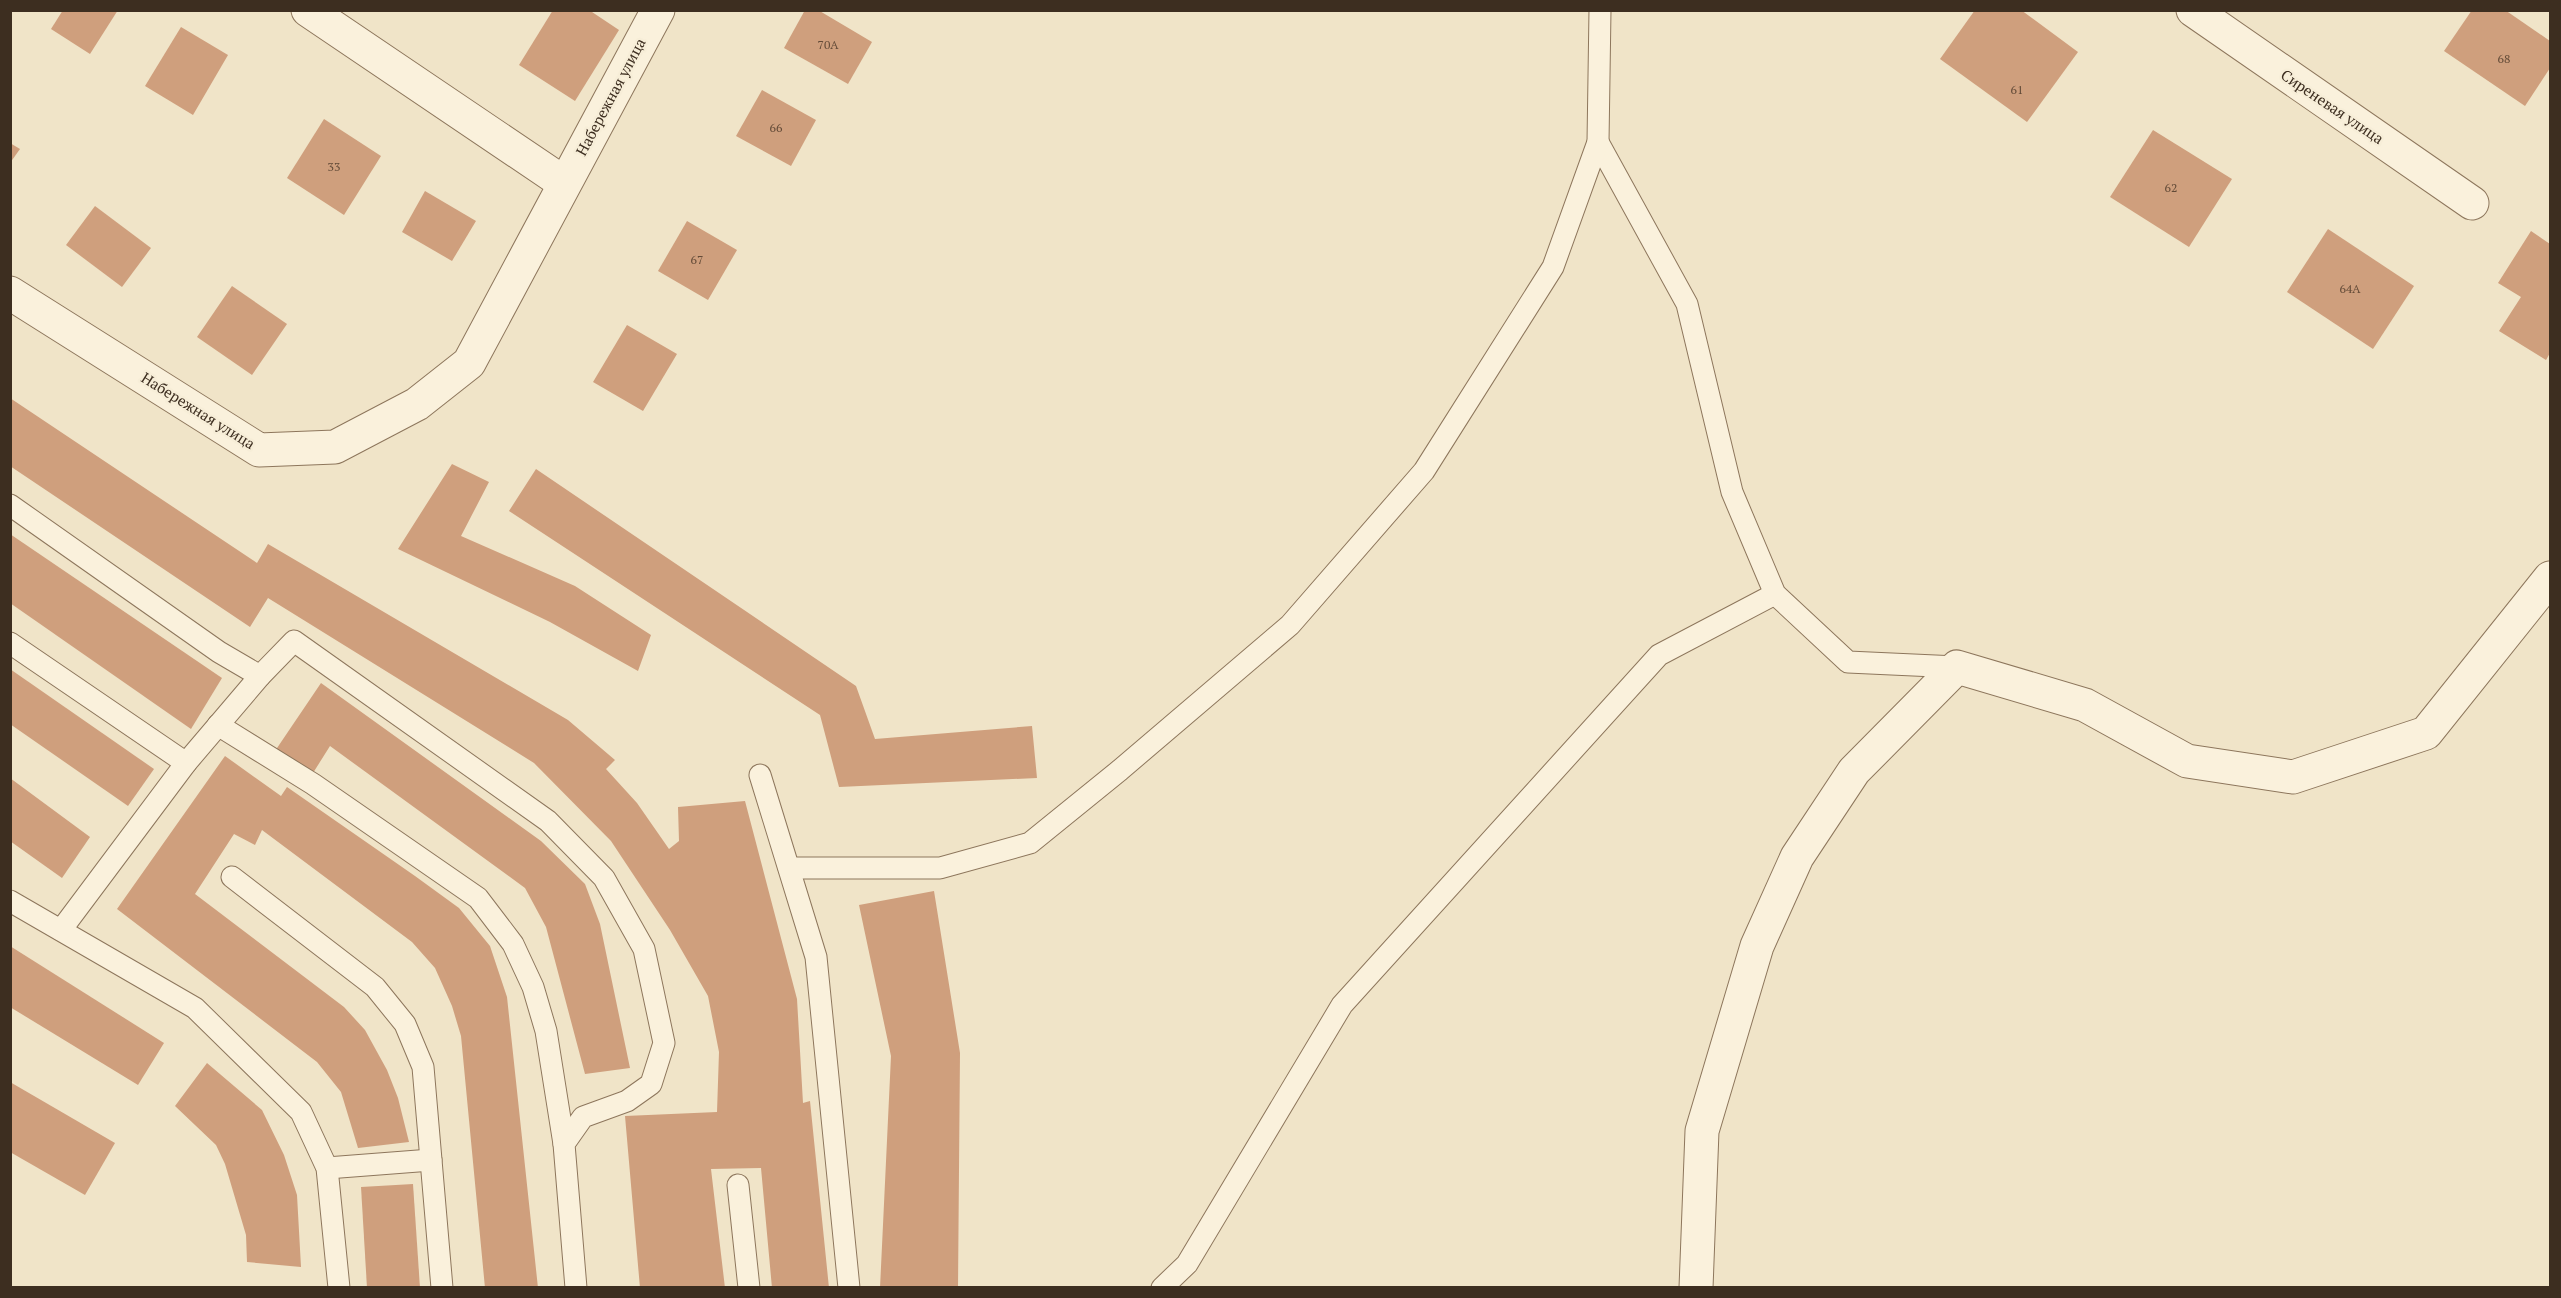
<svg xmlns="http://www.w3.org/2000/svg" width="2561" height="1298" font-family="'PT Serif',serif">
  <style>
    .building { fill: #cf9f7d }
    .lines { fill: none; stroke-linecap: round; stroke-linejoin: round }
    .service-casing { stroke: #8d765c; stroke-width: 23 }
    .minor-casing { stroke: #8d765c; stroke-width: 35 }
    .service { stroke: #faf1dc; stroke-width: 21 }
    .minor { stroke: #faf1dc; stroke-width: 33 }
    .labels { text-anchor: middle; stroke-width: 5; stroke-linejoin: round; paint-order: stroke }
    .number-label { font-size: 12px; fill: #624a37 }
    .street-label { font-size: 15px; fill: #3d2e20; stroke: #f7eed8 }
  </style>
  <rect width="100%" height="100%" fill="#f0e4c8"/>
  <!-- building -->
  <g class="building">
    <polygon points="63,10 118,10 90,54 51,29"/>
    <polygon points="553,10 589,10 619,30 575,101 519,65"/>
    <polygon points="805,10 818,10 872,42 848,84 784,48"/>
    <polygon points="1975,10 2021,10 2078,52 2027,122 1940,59"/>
    <polygon points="2472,10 2505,10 2550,41 2550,68 2525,106 2444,51"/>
    <polygon points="181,27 228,55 193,115 145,86"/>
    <polygon points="762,90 816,120 791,166 736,136"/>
    <polygon points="324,119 381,156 344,215 287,178"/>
    <polygon points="2153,130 2232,179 2189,247 2110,197"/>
    <polygon points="10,143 20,149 10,163"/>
    <polygon points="425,191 476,221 452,261 402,232"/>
    <polygon points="95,206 151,248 122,287 66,245"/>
    <polygon points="687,221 737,250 708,300 658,271"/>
    <polygon points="2328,229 2414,286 2373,349 2287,292"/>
    <polygon points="2531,231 2550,244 2550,353 2546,360 2499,331 2521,297 2498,283"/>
    <polygon points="232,286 287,324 252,375 197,337"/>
    <polygon points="627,325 677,354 643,411 593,382"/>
    <polygon points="10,398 257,563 268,544 568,720 615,760 606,769 637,803 669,849 679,841 678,807 745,801 797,999 803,1103 810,1101 829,1288 772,1288 761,1168 711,1169 725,1288 640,1288 625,1116 717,1112 719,1052 708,996 670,930 611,841 534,763 268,598 250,627 10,466"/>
    <polygon points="452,464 489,482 461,536 575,586 651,635 638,671 550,622 398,549"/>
    <polygon points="536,469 856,686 875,739 1032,726 1037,778 839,787 820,715 509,511"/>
    <polygon points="10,534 222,678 191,729 10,603"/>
    <polygon points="10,669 154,769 128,806 10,724"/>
    <polygon points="321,683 541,841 585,884 600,924 630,1068 585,1074 546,927 525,888 330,746 313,773 275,751"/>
    <polygon points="225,756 281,796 287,787 415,876 459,908 490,946 507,997 538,1288 485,1288 461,1036 452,1006 435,968 412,942 262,830 255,845 234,834 195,894 344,1007 365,1030 387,1070 398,1098 409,1142 358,1148 341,1092 317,1062 117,909"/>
    <polygon points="10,778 90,837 62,878 10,841"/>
    <polygon points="934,891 960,1053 958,1288 880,1288 891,1056 859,905"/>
    <polygon points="10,946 164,1043 138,1085 10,1007"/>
    <polygon points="207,1063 262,1110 284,1155 297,1195 301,1267 247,1262 246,1235 225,1164 216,1145 175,1106"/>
    <polygon points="10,1082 115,1143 85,1195 10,1152"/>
    <polygon points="413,1184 420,1288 367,1288 361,1187"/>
  </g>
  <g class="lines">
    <!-- service casing -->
    <g class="service-casing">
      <g id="service">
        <polyline points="1598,142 1687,304 1732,492 1775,594 1848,662 1957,667"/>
        <polyline points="10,505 219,652 260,676 294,641 548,821 604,878 644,949 664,1043 651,1084 627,1101 583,1117 564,1144 576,1288"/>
        <polyline points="10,643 186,763"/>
        <polyline points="218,725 313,784 478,898 513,944 533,987 546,1031 564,1144"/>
        <polyline points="760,775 816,957 849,1288"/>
        <polyline points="789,868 940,868 1030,843 1120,770 1290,625 1424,471 1553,267 1598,142 1600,10"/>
        <polyline points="232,877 375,987 405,1024 423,1067 442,1288"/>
        <polyline points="10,901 195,1008 301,1112 327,1168 339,1288"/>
        <polyline points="61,930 186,763 260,676"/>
        <polyline points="327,1168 431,1160"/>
        <polyline points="738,1185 749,1288"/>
        <polyline points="1162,1288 1187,1264 1342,1005 1659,655 1775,594"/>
      </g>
    </g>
    <!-- minor casing -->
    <g class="minor-casing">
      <g id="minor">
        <polyline points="308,10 564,183"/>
        <polyline points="2193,10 2472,203"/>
        <polyline points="10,293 259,450 335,447 417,404 469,363 658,10"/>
        <polyline points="1696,1288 1702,1131 1757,946 1797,857 1854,771 1957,667 2085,705 2187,761 2293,777 2426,733 2550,578"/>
      </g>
    </g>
    <!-- service -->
    <use href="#service" class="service"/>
    <!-- minor -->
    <use href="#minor" class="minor"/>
  </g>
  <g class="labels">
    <!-- number labels -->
    <g class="number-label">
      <text x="828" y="49">70А</text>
      <text x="2504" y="63">68</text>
      <text x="2017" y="94">61</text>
      <text x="776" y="132">66</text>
      <text x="334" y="171">33</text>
      <text x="2171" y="192">62</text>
      <text x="697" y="264">67</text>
      <text x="2350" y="293">64А</text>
    </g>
    <!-- street labels -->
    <g class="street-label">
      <text transform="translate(611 97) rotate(-62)" y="5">Набережная улица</text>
      <text transform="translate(2332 107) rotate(34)" y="5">Сиреневая улица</text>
      <text transform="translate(198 411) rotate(32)" y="5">Набережная улица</text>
    </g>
  </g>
  <!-- border -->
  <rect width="2561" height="1298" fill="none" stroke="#3d2e20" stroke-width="24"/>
</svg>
